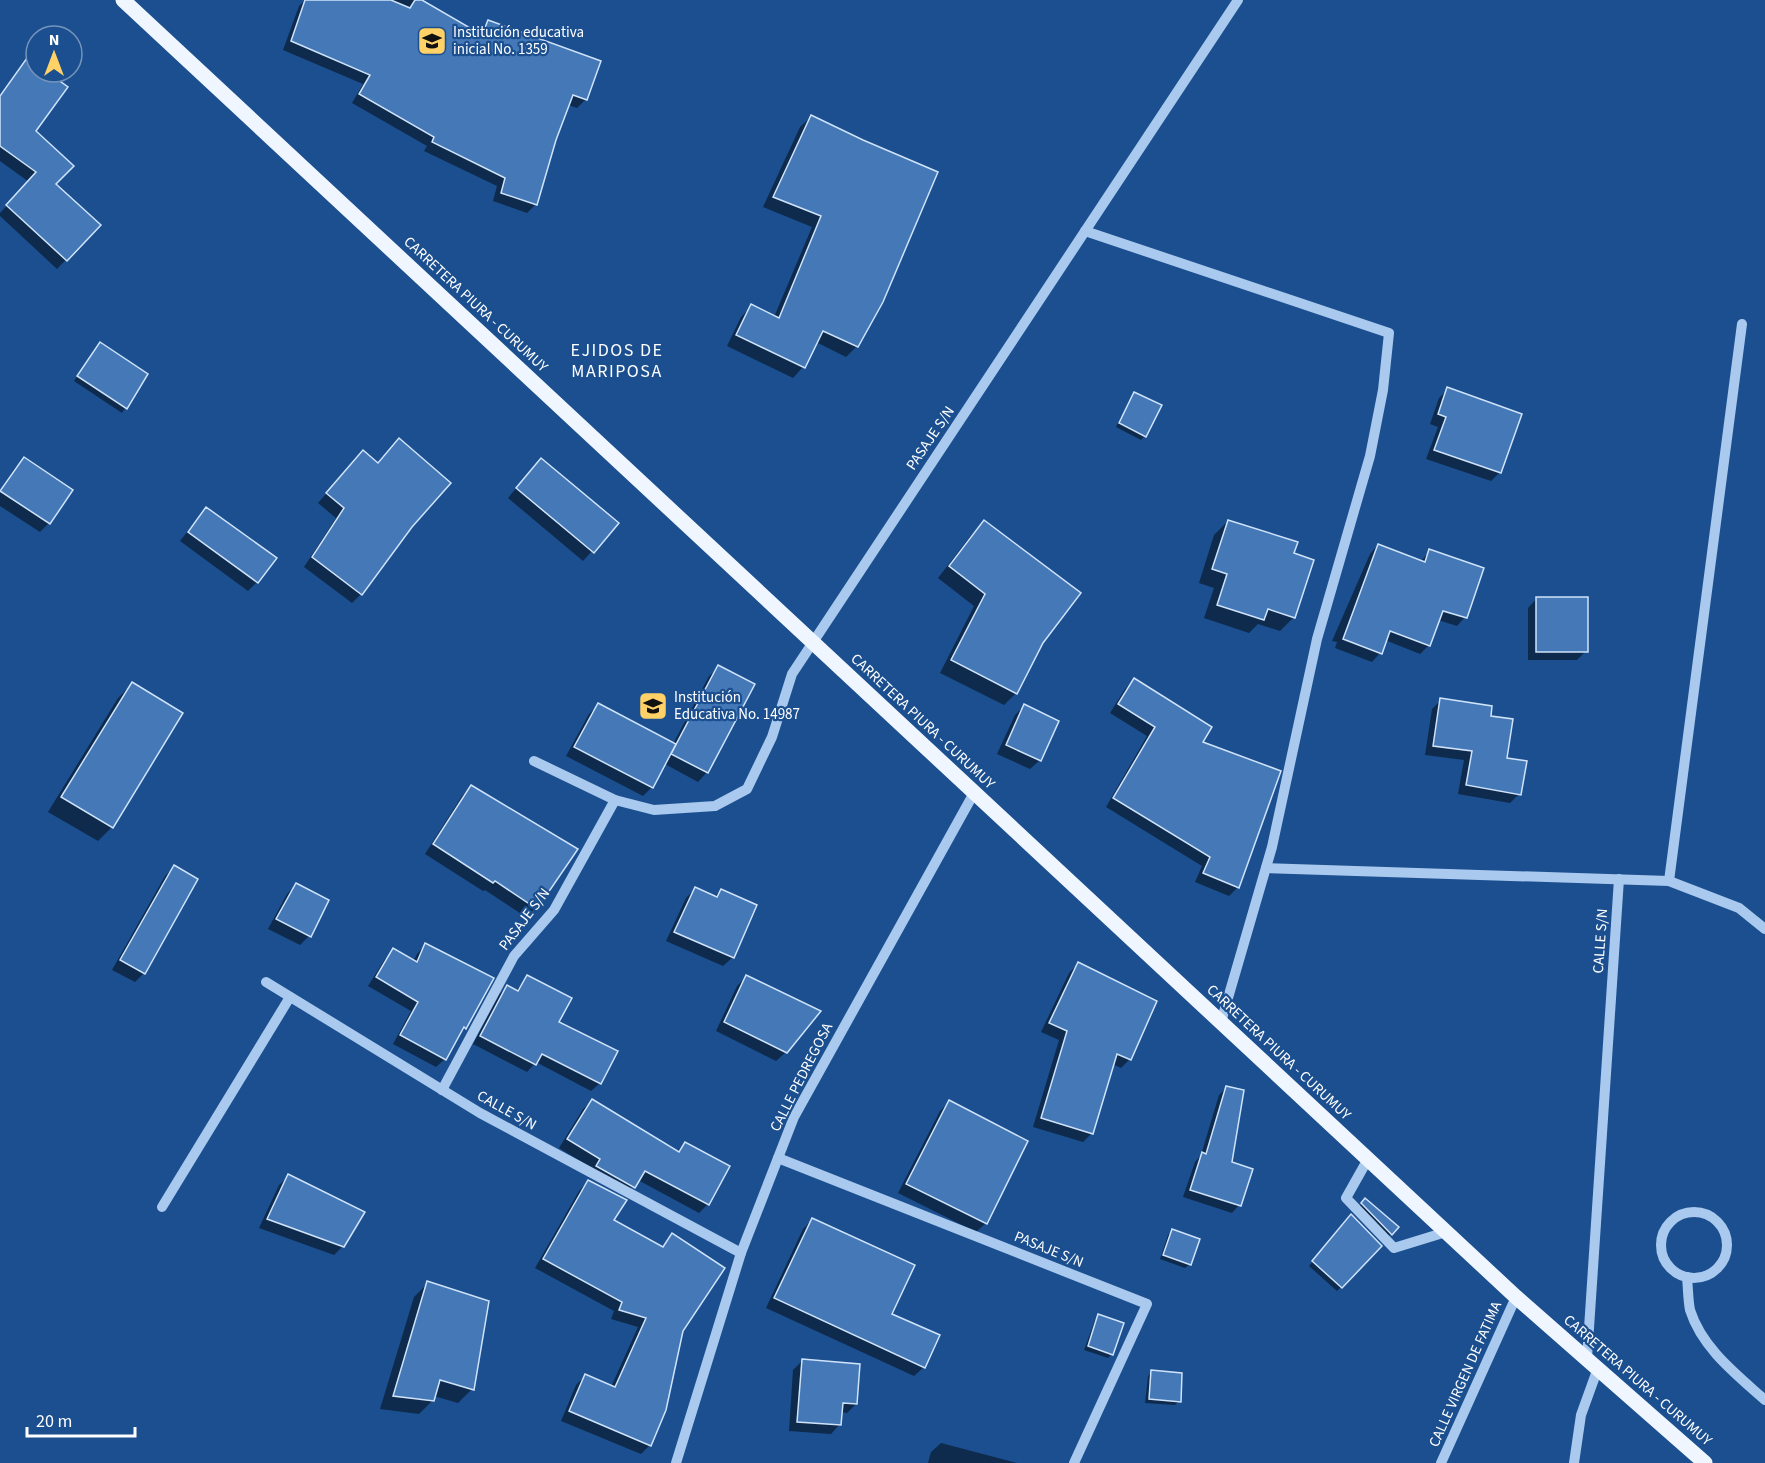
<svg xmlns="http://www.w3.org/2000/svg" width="1765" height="1463" font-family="'Source Sans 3',sans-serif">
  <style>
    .shadow { fill: #0007 }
    .building { fill: #4478b7; stroke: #cfe3fa; stroke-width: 1.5 }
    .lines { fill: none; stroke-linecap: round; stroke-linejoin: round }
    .minor { stroke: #a9c9ee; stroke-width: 10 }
    .major { stroke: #f0f6ff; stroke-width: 15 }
    .labels { text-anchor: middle; stroke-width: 4.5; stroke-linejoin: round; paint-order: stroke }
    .poi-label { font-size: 15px; fill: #fff; stroke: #1b4f8f; text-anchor: start }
    .street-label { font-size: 15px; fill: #fff; stroke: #1b4f8f }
    .quarter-label { font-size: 18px; letter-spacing: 1.5px; fill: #fff; stroke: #1b4f8f }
  </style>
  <rect width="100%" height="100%" fill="#1b4f8f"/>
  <!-- shadow -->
  <g class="shadow">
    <polygon points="305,0 419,0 478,34 488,21 586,99 577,108 568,105 555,139 536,204 527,213 493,201 497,186 424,151 427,146 352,103 363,84 283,50 299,6"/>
    <polygon points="28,60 36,66 36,72 45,72 34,131 54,184 99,225 57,269 0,216 0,213 29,182 0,161 0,95"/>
    <polygon points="811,117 863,141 857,346 846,357 816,342 803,367 793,378 727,346 741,317 752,306 774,317 812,227 763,207 800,127"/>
    <polygon points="96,348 146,374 122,413 74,381"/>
    <polygon points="1448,389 1500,472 1491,481 1426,459 1438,427 1430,424 1439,398"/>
    <polygon points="1135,393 1145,436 1141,440 1116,427 1131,398"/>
    <polygon points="363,452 411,526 361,594 352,603 304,567 336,518 318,503"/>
    <polygon points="24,459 49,523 40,532 0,506 0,490 15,468"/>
    <polygon points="532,469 617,523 583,561 508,498"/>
    <polygon points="206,508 257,582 248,591 180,541"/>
    <polygon points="1228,521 1292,553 1294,617 1280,631 1258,624 1249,633 1204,618 1214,588 1199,583 1214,535"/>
    <polygon points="984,522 1042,642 1016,693 1004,705 940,673 974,606 938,578 972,534"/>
    <polygon points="1378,545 1421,561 1430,551 1465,617 1457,626 1438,620 1429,645 1420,654 1385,640 1380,653 1372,662 1335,648 1337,642 1332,641 1370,554"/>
    <polygon points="1537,598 1586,651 1577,660 1528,660 1528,608"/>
    <polygon points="719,667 707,772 698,782 665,764 652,787 643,796 566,756 589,714 598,705 673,744 709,676"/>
    <polygon points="1134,680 1201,742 1238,887 1229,896 1195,882 1202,866 1106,807 1147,736 1110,713 1125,689"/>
    <polygon points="132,684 112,827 98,841 48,812 118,698"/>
    <polygon points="1441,700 1490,718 1519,794 1510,803 1458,794 1464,760 1425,755 1432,709"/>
    <polygon points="1024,706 1040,760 1030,769 997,754 1015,715"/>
    <polygon points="471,786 576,849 535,908 526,917 485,890 483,891 425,854 462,796"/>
    <polygon points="174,867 144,973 135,982 112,970 165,876"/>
    <polygon points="296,885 309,936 300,945 268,929 287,894"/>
    <polygon points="695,889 714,897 721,890 733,957 723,966 666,941 686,898"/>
    <polygon points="425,945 465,1028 458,1035 445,1059 436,1067 393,1044 411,1011 368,986 385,959 394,950 413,962 417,954"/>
    <polygon points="1078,964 1130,1059 1121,1068 1112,1064 1092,1133 1083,1142 1033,1127 1059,1040 1041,1032 1069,973"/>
    <polygon points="527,977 600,1083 591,1091 536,1062 527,1072 473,1044 499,995 507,987 516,991"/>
    <polygon points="746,977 786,1052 776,1061 716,1031 737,986"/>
    <polygon points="1227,1087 1231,1164 1239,1205 1232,1213 1183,1197 1195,1162 1201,1155 1219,1095"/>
    <polygon points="592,1101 676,1152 685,1144 708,1204 699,1213 638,1180 625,1195 592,1168 559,1148 583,1109"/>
    <polygon points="949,1102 986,1223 976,1232 898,1193 940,1111"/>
    <polygon points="289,1176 343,1246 334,1255 259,1228 279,1185"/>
    <polygon points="588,1181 612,1221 661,1248 672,1235 682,1330 650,1445 641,1454 561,1421 576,1385 585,1376 611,1387 638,1327 611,1319 614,1311 535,1268 579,1191"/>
    <polygon points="1365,1200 1397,1227 1387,1238 1358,1208"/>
    <polygon points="812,1220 924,1367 914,1376 766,1308 803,1229"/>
    <polygon points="1347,1221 1379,1246 1337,1291 1309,1266"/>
    <polygon points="1173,1231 1190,1264 1185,1268 1160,1259 1168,1235"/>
    <polygon points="428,1283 472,1389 458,1403 434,1396 433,1400 419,1414 380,1409 414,1297"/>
    <polygon points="1099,1316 1112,1354 1108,1358 1084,1350 1095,1320"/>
    <polygon points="802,1361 856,1404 847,1413 841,1412 840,1424 831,1434 789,1431 793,1370"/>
    <polygon points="1152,1372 1179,1401 1175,1405 1145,1403 1148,1376"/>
    <polygon points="941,1443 1017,1463 928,1463 931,1452"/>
  </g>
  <!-- building -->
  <g class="building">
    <polygon points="305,0 391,0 410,8 415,0 422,0 482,35 488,20 601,61 587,100 573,95 556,140 537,205 501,193 505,178 432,142 434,137 359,94 370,75 291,41"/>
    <polygon points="27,58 36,64 36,72 47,72 68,87 36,131 74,166 56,184 101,225 67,261 6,205 36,172 0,146 0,96"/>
    <polygon points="811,115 863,140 938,172 883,302 858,347 823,331 805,368 736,335 751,304 779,318 821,216 773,197"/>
    <polygon points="100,342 148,374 127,409 77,376"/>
    <polygon points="1447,387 1522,414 1501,473 1434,450 1446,417 1438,414"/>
    <polygon points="1134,392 1162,405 1146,437 1119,423"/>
    <polygon points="399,438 451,483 412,527 362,595 312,557 344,508 326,493 363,450 378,463"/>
    <polygon points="24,457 73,490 50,524 0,491"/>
    <polygon points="541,458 619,523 594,553 516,488"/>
    <polygon points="206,507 277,558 258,583 188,532"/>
    <polygon points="984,520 1081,593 1043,643 1017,694 951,660 985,594 949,566"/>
    <polygon points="1228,520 1298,542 1294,553 1314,560 1295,618 1268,609 1264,620 1217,605 1227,574 1212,569"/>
    <polygon points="1378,544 1425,562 1429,549 1484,568 1467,618 1443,611 1430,646 1390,631 1382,654 1343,639"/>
    <rect x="1536" y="597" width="52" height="55"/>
    <polygon points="718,665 755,684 708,773 671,754"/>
    <polygon points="1134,678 1212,727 1203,742 1281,771 1239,888 1203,873 1210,857 1113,798 1155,727 1118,704"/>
    <polygon points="132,682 183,713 113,828 61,797"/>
    <polygon points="1440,698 1492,706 1491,716 1513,719 1507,758 1527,761 1521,795 1466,785 1472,751 1433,746"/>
    <polygon points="598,703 676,744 653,788 574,747"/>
    <polygon points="1024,704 1059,721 1041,761 1006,745"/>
    <polygon points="471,785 578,849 537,909 495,881 493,883 433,844"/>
    <polygon points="174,865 198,879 145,974 120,960"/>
    <polygon points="296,883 329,900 311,937 276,919"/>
    <polygon points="695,887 717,897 721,889 757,905 734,958 674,932"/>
    <polygon points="425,943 494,978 466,1029 464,1027 446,1060 400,1035 418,1002 376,977 393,948 417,962"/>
    <polygon points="1078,962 1157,1001 1131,1060 1117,1054 1093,1134 1041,1118 1067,1031 1049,1023"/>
    <polygon points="527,975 572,998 559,1022 618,1051 601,1084 542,1054 536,1065 480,1036 507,985 518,991"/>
    <polygon points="746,975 821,1011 787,1053 724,1022"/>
    <polygon points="1226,1086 1244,1090 1232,1162 1253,1169 1241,1206 1190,1190 1202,1152 1206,1154"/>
    <polygon points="592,1099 679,1152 685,1142 730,1166 709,1205 645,1171 635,1188 596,1166 600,1159 567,1139"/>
    <polygon points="949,1100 1028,1141 987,1224 906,1184"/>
    <polygon points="288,1174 365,1212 344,1247 267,1219"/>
    <polygon points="588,1180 627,1200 614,1220 663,1247 672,1233 725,1268 683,1331 666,1410 651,1446 569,1411 585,1374 615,1387 646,1318 619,1310 622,1302 543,1259"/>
    <polygon points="1365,1198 1399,1227 1392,1235 1361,1203"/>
    <polygon points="1351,1214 1382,1246 1342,1288 1312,1261"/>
    <polygon points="812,1218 915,1265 892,1314 940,1335 925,1368 774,1298"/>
    <polygon points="1172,1229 1200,1239 1191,1265 1163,1255"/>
    <polygon points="427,1281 489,1301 474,1390 440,1380 434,1401 393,1396"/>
    <polygon points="1098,1314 1124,1323 1113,1355 1088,1346"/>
    <polygon points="802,1359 860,1364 857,1404 843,1403 841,1425 797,1422"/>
    <polygon points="1151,1370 1182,1373 1181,1402 1149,1399"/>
  </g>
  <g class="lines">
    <!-- minor -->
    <g class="minor">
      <polyline points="1085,231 1389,333 1383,390 1370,456 1317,639 1272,847 1221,1022"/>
      <polyline points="534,761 615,800 654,810 715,806 747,789 772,737 792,674 1238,0"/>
      <polyline points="1266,868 1669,881 1739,908 1765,929"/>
      <polyline points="1669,881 1742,324"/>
      <polyline points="266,982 480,1113 741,1253"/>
      <polyline points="442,1090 514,956 554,910 615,800"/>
      <polyline points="778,1158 1147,1304 1074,1463"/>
      <polyline points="1368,1159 1346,1198 1394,1248 1446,1232"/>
      <polyline points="162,1207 290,997"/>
      <circle cx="1694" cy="1245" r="33"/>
      <path d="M1687,1277C1688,1287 1688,1300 1690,1310C1702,1348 1736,1374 1765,1400"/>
      <polyline points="1587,1358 1619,879"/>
      <polyline points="676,1463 741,1253 794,1117 974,793"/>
      <polyline points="1441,1463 1516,1297"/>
      <polyline points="1574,1463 1581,1415 1598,1368"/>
    </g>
    <!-- major -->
    <polyline class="major" points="123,0 1516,1297 1705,1463"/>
  </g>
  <!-- icons -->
  <defs>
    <g id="school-square" transform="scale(1.5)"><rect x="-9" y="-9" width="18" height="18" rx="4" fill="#ffd166" stroke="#1b4f8f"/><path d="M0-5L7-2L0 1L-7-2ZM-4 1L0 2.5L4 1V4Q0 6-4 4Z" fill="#111"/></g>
  </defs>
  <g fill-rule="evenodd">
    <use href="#school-square" x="432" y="41"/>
    <use href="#school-square" x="653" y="706"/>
  </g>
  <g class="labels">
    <!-- poi labels -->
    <g class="poi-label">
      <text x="453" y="37">Institución educativa<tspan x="453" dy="17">inicial No. 1359</tspan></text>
      <text x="674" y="702">Institución<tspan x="674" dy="17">Educativa No. 14987</tspan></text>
    </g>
    <!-- street labels -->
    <g class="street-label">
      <text transform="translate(476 304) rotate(43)" y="5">CARRETERA PIURA - CURUMUY</text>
      <text transform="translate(930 438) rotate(-56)" y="5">PASAJE S/N</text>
      <text transform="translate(923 721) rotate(43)" y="5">CARRETERA PIURA - CURUMUY</text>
      <text transform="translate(524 919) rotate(-53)" y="5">PASAJE S/N</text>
      <text transform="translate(1600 941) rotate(-86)" y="5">CALLE S/N</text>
      <text transform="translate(1279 1052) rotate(43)" y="5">CARRETERA PIURA - CURUMUY</text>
      <text transform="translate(801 1077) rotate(-63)" y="5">CALLE PEDREGOSA</text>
      <text transform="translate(507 1110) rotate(29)" y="5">CALLE S/N</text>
      <text transform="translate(1049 1249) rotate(22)" y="5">PASAJE S/N</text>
      <text transform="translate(1465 1374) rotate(-66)" y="5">CALLE VIRGEN DE FATIMA</text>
      <text transform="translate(1638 1380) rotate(41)" y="5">CARRETERA PIURA - CURUMUY</text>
    </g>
    <!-- quarter labels -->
    <g class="quarter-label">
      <text x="617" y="356">EJIDOS DE<tspan x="617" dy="21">MARIPOSA</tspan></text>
    </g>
  </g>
  <!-- north arrow -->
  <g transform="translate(54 54)"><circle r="28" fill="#1b4f8f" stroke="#7695bc" stroke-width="1.5"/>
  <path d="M0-4.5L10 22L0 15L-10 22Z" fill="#ffd166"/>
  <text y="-9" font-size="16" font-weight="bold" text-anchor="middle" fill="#ffffff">N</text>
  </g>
  <!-- scale -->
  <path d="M27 1427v9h108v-9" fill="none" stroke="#ffffff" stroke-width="3"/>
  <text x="36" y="1427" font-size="18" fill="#ffffff" stroke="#1b4f8f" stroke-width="4.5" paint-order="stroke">20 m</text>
</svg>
